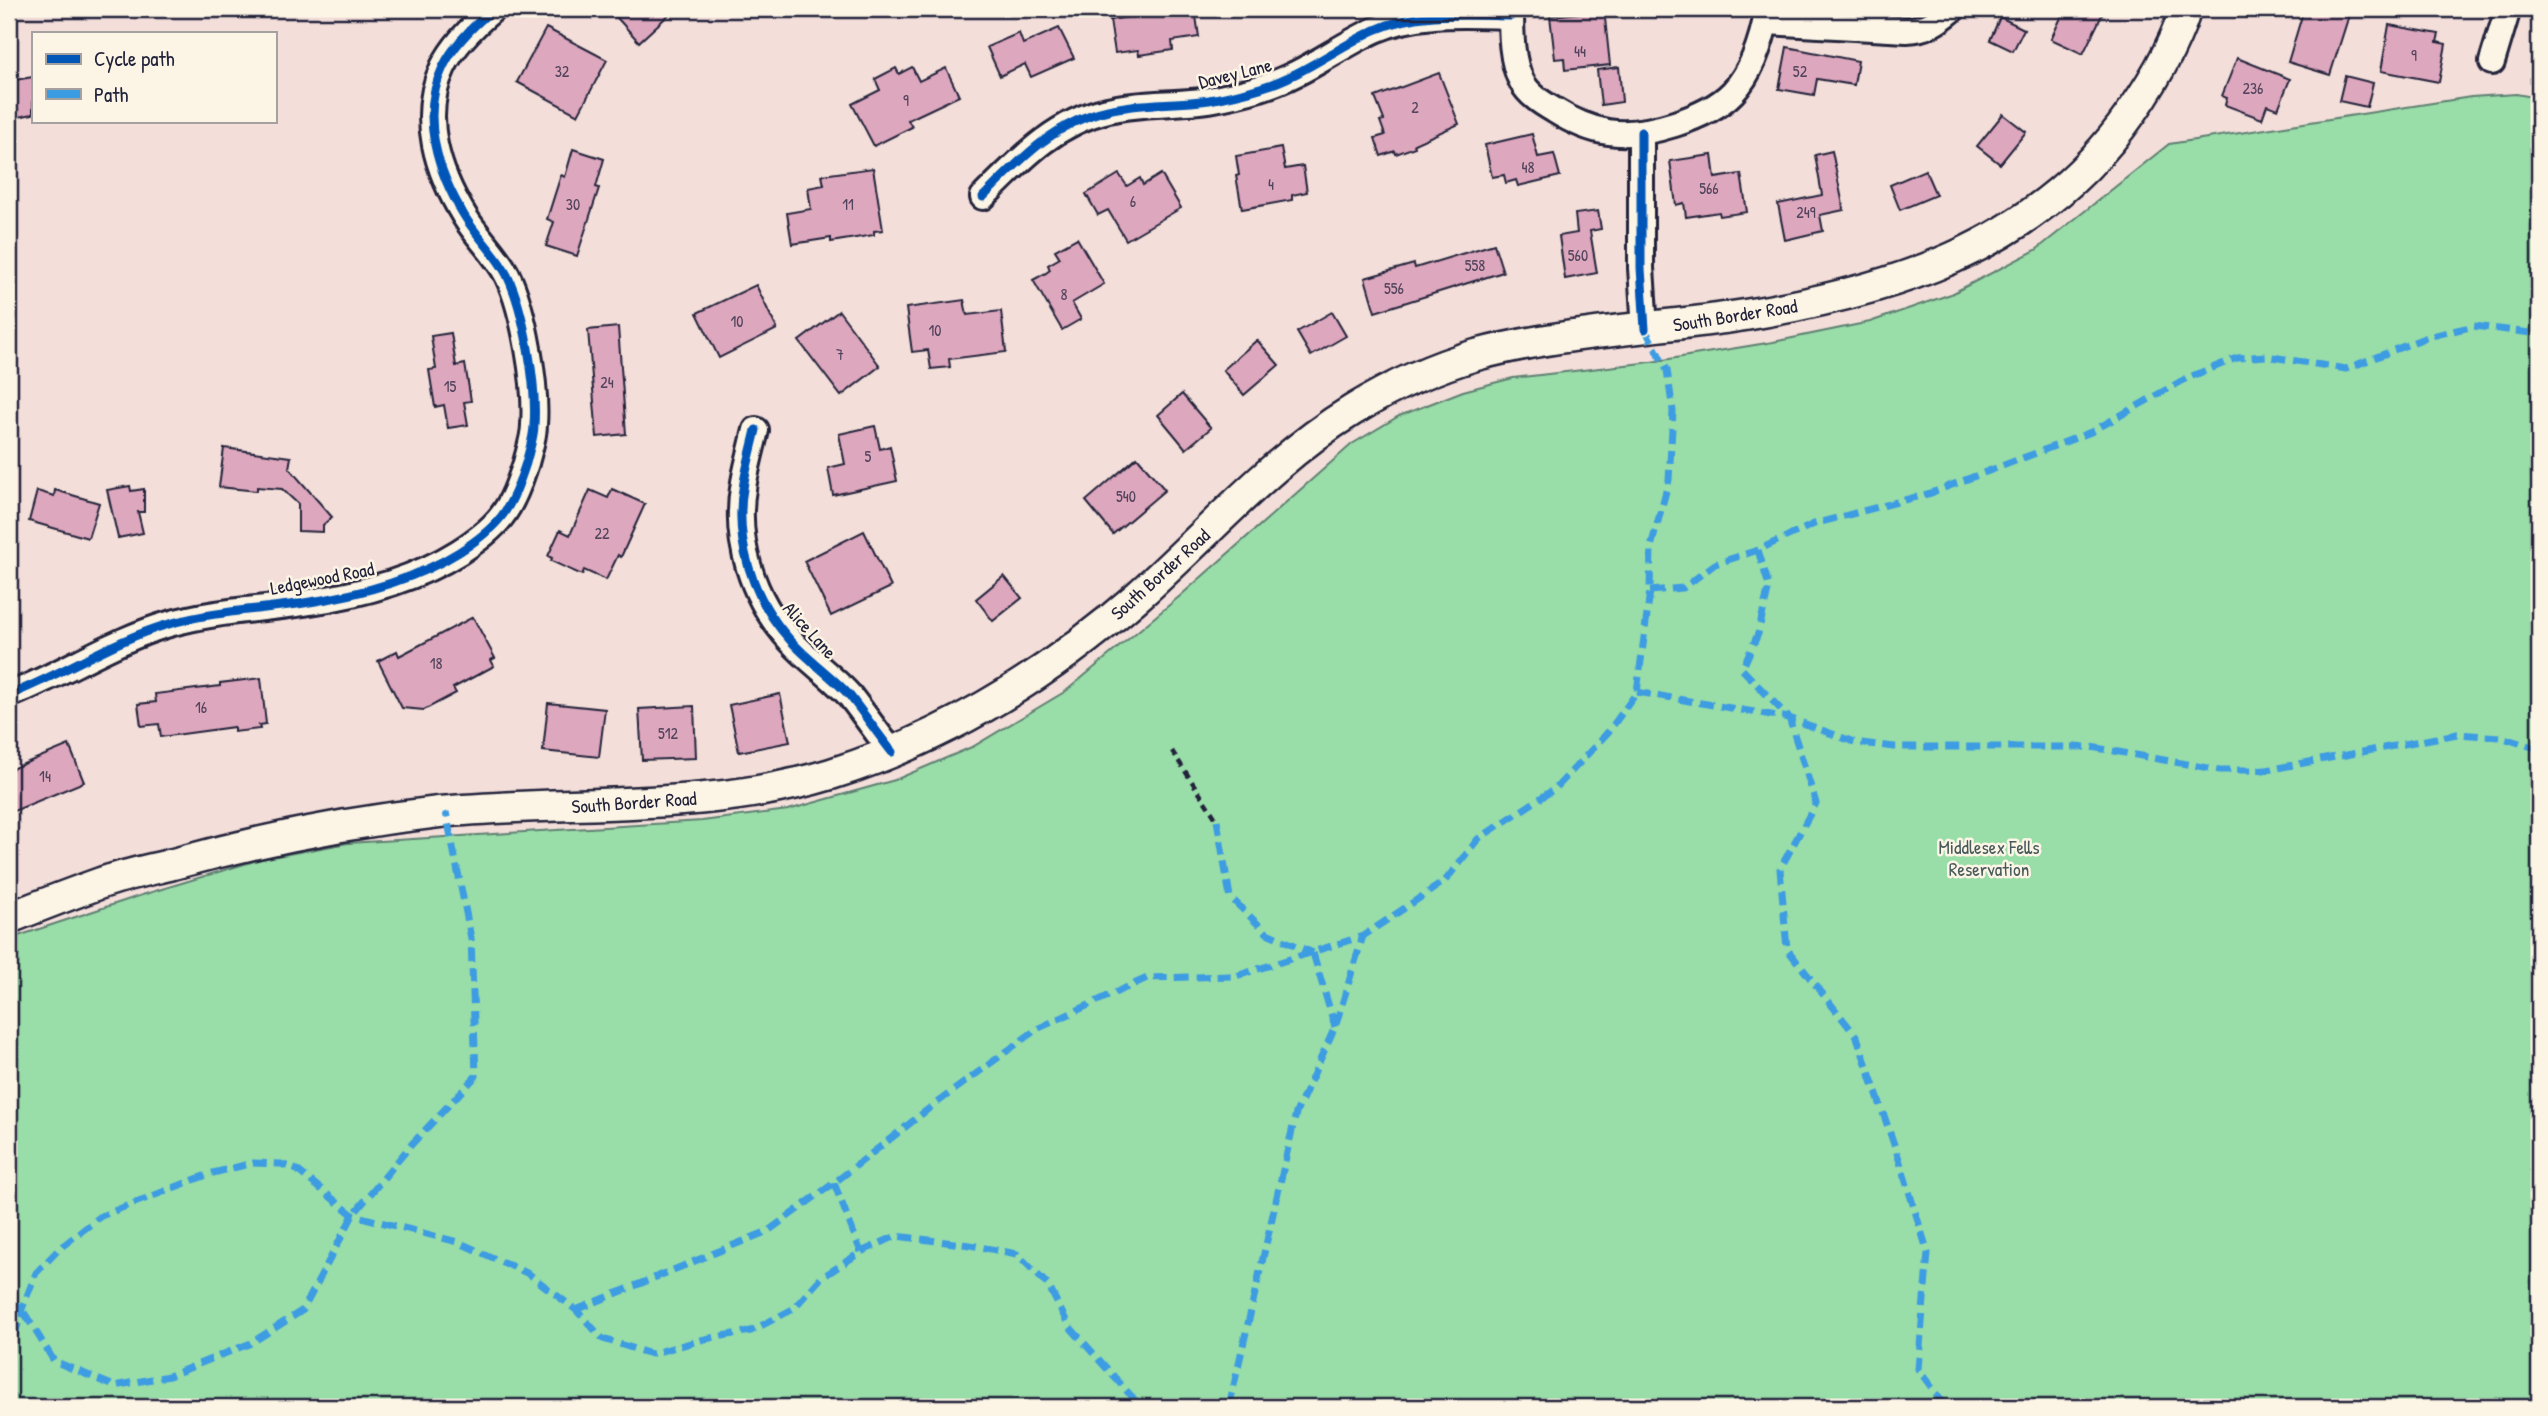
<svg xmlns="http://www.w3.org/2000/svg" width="2548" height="1416" font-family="'Patrick Hand',sans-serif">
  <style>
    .green { fill: #99dda8; stroke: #5e8072; stroke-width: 2 }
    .building { fill: #dda7bd; stroke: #22223b; stroke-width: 2 }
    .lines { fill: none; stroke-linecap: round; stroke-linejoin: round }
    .minor-casing { stroke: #22223b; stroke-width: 30 }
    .major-casing { stroke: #22223b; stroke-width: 35 }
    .path { stroke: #22223b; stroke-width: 4.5; stroke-dasharray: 7 5; stroke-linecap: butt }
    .minor { stroke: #fcf5e5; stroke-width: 24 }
    .major { stroke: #fcf5e5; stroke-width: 30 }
    .quiet { stroke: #3c9ce2; stroke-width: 7; stroke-dasharray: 14 7; stroke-linecap: butt }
    .cycleway-casing { stroke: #fcf5e5; stroke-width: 13 }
    .cycleway { stroke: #0057b8; stroke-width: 9 }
    .labels { text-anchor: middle; stroke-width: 5; stroke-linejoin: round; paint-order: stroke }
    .number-label { font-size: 16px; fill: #51435c }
    .street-label { font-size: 19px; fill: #22223b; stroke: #fcf5e5 }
    .park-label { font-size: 19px; fill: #465a5c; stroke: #fcf5e5 }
  </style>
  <rect width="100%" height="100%" fill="#f3ded9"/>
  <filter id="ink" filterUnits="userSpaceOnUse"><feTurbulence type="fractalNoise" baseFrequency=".0143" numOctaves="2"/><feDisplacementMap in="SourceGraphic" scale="14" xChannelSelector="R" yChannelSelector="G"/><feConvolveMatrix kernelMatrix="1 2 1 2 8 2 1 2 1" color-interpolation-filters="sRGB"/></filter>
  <g filter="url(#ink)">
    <!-- green -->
    <polygon class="green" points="2516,94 2539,98 2539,1407 9,1407 9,939 142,895 261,859 348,843 702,821 788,810 895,780 974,746 1066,691 1180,596 1352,444 1399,416 1463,391 1513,378 1651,362 1773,342 1870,322 1951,294 2036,250 2169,144 2471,97"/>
    <!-- building -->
    <g class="building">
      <polygon points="609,9 675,9 639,42"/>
      <polygon points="1135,9 1195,9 1199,37 1172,41 1173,50 1139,55 1138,50 1115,53 1110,20 1136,16"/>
      <polygon points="1580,9 1604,9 1610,65 1565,70 1564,58 1555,59 1550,16 1581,13"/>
      <polygon points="2065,9 2105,9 2083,54 2051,39"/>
      <polygon points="2304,9 2351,9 2330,75 2288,62"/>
      <polygon points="2000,17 2024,29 2013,51 1990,40"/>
      <polygon points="2389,25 2439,34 2437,42 2446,44 2439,82 2381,71"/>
      <polygon points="546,28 607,60 578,115 517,82"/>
      <polygon points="1059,28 1074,58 1031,77 1025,64 1000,76 987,47 1019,33 1023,44"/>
      <polygon points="1787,47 1858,61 1854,85 1817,79 1814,95 1779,89"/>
      <polygon points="2237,58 2290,79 2278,109 2267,105 2262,119 2225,105 2227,98 2222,96"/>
      <polygon points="912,67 919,81 946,68 959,96 908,120 912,127 874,146 852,104 880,90 875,79 896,68 899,74"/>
      <polygon points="1619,67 1622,102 1601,105 1597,70"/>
      <polygon points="1439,73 1459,124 1414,144 1415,147 1396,154 1395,151 1381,156 1375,138 1385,135 1380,121 1384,120 1375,97"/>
      <polygon points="2345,76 2373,83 2367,107 2339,101"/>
      <polygon points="33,77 33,114 13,118 9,81"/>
      <polygon points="2003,114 2026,132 2000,164 1977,146"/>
      <polygon points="1532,134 1538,157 1554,154 1560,176 1518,186 1516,180 1506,183 1504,175 1492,177 1485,145"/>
      <polygon points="1281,148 1285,169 1303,166 1307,192 1292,195 1292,200 1242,209 1236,176 1239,175 1236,156"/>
      <polygon points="573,149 604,159 596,187 599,188 577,256 546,246 554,222 547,219 561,175 565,177"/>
      <polygon points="1832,151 1844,210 1820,215 1823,231 1785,240 1778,204 1822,195 1815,155"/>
      <polygon points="1712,155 1715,178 1741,174 1747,212 1720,216 1719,212 1686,217 1684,203 1676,205 1670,161"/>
      <polygon points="873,168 883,230 874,231 874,235 831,242 831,238 792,244 787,213 811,209 808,188 824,185 822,175"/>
      <polygon points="1925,170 1936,195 1900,210 1890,185"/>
      <polygon points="1119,174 1127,186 1140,178 1143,185 1161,174 1181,208 1126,240 1108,210 1098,215 1086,194"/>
      <polygon points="1598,211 1601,229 1590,231 1597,273 1565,279 1559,236 1577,233 1575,214"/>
      <polygon points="1077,238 1104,284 1072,303 1081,319 1062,330 1033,280 1046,273 1050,270 1048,265 1060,258 1055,250"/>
      <polygon points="1494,244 1503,272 1375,312 1365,278 1414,264 1415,268"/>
      <polygon points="756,285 777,329 719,358 697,313"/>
      <polygon points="964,300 967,315 1001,311 1006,352 949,359 950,367 931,369 928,350 912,352 906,308"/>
      <polygon points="839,311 880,366 841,396 799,341"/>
      <polygon points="1332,312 1346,336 1311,356 1297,332"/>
      <polygon points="618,327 626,434 597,437 588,330"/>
      <polygon points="451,333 456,366 465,364 471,401 464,402 468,425 448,428 444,405 435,407 429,370 436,369 431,336"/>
      <polygon points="1257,340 1279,365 1244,395 1223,370"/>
      <polygon points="1182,394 1211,428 1186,449 1158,415"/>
      <polygon points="875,426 880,449 890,446 897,481 833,495 828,468 845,464 839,434"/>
      <polygon points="224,448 291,457 289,468 332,517 323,525 323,532 298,531 298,504 282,489 257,487 257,491 219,487"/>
      <polygon points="1137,457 1165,490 1113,534 1086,501"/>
      <polygon points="130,486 131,491 144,489 144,512 138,512 143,533 118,538 107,490"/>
      <polygon points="612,489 645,504 621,557 618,555 606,580 584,570 582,575 551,561 552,558 548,556 560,530 570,535 590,490 608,498"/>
      <polygon points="55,490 99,503 88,538 29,521 37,491 54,496"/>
      <polygon points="864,531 891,587 831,616 804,561"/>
      <polygon points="1004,576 1022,598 993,621 976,599"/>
      <polygon points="473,617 495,658 491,660 494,666 453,688 456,693 424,710 402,708 378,661 397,651 399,656"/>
      <polygon points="261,678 266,724 259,725 260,729 234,732 234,727 161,737 159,724 141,726 138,704 156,702 155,694 220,686 220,683"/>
      <polygon points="780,694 790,742 739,752 729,705"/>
      <polygon points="548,703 605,709 599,757 543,751"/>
      <polygon points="694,706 696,758 642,760 639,709"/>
      <polygon points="69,745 84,782 9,813 9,770"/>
    </g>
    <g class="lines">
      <!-- minor casing -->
      <g class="minor-casing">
        <g id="minor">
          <path d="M1511,9C1511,32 1511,62 1522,82C1529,95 1542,103 1554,110C1570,120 1589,129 1608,132C1644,138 1708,118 1733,92C1753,71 1763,36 1768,9"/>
          <path d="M1766,22L1907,30C1927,29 1938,22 1953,9"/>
          <polyline points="2492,62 2508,9"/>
          <polyline points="1641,132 1641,268 1645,329"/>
          <path d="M983,197C1020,160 1055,122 1108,110C1141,102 1175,105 1209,100C1226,97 1244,93 1260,88C1302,76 1336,48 1375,30C1418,11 1465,15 1511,16"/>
          <path d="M756,430C752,447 747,465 744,482C733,539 752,599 791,641C809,661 832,676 850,696C864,714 878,734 892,752"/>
          <path d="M9,695C63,674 113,640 169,624C213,611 259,610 304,603C358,595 413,581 459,552C473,543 490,531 501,517C513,502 520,481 526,463C529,451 534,437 534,425C537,386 524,310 507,275C496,254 478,238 465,217C438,173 419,117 443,67C454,44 474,25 493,9"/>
        </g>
      </g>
      <!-- major casing -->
      <g class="major-casing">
        <path id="major" d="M9,918C39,906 70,894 101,883C124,875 149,870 173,864C260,840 348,822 439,812C569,799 704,813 831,774C946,738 1048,675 1138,596C1208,534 1272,459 1353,410C1391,387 1434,367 1476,355C1564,331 1656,329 1745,315C1891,291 2028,249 2121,127C2148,91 2172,51 2186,9"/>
      </g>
      <!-- path -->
      <polyline class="path" points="1172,751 1217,820"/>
      <!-- minor -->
      <use href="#minor" class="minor"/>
      <!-- major -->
      <use href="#major" class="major"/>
      <!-- quiet -->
      <g class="quiet">
        <polyline points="1758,550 1769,586 1758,634 1742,669 1789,718 1816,803 1780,869 1787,949 1857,1037 1899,1159 1928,1253 1918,1369 1946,1407"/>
        <polyline points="1650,591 1683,588 1715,564 1758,550 1814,524 1931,493 2091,432 2187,378 2237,358 2266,356 2346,369 2427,337 2474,326 2539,334"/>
        <polyline points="1637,692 1789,718 1854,742 1894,747 2091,747 2220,770 2267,770 2457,734 2500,737 2539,749"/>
        <polyline points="1217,820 1230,897 1267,933 1313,953"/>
        <polyline points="1313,953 1335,1027"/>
        <polyline points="834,1183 861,1252"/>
        <polyline points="9,1298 22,1309 54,1361 114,1386 169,1376 251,1343 303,1310 353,1215 411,1145 476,1076 471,938 446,812"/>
        <polyline points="576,1310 768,1231 834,1183 927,1110 1037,1029 1147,978 1236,976 1363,936 1445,881 1478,839 1556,788 1609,731 1637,692 1650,591 1651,547 1669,480 1673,411 1667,370 1645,329"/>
        <polyline points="9,1357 22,1309 36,1273 60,1248 101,1216 209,1174 253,1163 281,1164 297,1170 353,1215 458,1242 529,1274 576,1310 603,1339 651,1354 705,1339 751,1331 793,1309 821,1278 861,1252 896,1236 970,1245 1017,1254 1048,1285 1069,1326 1141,1407"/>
        <polyline points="1229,1407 1296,1113 1335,1027 1363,936"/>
      </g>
      <!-- cycleway casing -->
      <g class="cycleway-casing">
        <g id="cycleway">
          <polyline points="1641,132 1641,268 1645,329"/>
          <path d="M983,197C1020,160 1055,122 1108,110C1141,102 1175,105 1209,100C1226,97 1244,93 1260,88C1302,76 1336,48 1375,30C1418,11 1465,15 1511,16"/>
          <path d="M756,430C752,447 747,465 744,482C733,539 752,599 791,641C809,661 832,676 850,696C864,714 878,734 892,752"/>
          <path d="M9,695C63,674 113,640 169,624C213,611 259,610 304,603C358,595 413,581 459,552C473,543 490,531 501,517C513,502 520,481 526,463C529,451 534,437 534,425C537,386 524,310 507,275C496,254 478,238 465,217C438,173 419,117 443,67C454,44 474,25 493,9"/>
        </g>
      </g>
      <!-- cycleway -->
      <use href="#cycleway" class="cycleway"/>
    </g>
  </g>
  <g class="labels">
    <!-- number labels -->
    <g class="number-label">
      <text x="1580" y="57">44</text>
      <text x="2414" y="61">9</text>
      <text x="562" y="77">32</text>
      <text x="1800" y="77">52</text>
      <text x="2253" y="94">236</text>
      <text x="906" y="106">9</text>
      <text x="1415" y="113">2</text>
      <text x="1528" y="173">48</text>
      <text x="1271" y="190">4</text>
      <text x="1709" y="194">566</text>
      <text x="1133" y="207">6</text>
      <text x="573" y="210">30</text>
      <text x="848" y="210">11</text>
      <text x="1806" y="218">249</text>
      <text x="1578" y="261">560</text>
      <text x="1475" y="271">558</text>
      <text x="1394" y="294">556</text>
      <text x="1064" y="300">8</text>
      <text x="737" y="327">10</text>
      <text x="935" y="336">10</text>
      <text x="840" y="360">7</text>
      <text x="607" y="388">24</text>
      <text x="450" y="392">15</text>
      <text x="868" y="462">5</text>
      <text x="1126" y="502">540</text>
      <text x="602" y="539">22</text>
      <text x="436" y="669">18</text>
      <text x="201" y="713">16</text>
      <text x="668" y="739">512</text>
      <text x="45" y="782">14</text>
    </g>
    <!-- street labels -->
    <g class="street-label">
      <text transform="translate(1235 73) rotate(-14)" y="7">Davey Lane</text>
      <text transform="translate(1735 315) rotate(-9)" y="7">South Border Road</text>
      <text transform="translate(1160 574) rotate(-42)" y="7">South Border Road</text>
      <text transform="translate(322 578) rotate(-11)" y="7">Ledgewood Road</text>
      <text transform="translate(810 630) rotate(48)" y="7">Alice Lane</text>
      <text transform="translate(634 802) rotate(-4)" y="7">South Border Road</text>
    </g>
    <!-- park labels -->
    <g class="park-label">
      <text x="1989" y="854">Middlesex Fells<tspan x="1989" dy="22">Reservation</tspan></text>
    </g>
  </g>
  <!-- margin -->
  <rect width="2548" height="1416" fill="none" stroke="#fcf5e5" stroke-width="35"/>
  <rect x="18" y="18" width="2513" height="1381" fill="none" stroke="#22223b" stroke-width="2.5" filter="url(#ink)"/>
  <!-- legend -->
  <rect x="32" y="32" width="245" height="91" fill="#fcf5e5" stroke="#a5a1a1" stroke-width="2"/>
  <rect x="46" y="54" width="35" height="10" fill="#0057b8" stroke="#a5a1a1" stroke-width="2"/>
  <text x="94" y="66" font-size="21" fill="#22223b">Cycle path</text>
  <rect x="46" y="89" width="35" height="10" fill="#3c9ce2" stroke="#a5a1a1" stroke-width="2"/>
  <text x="94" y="102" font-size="21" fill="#22223b">Path</text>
</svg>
